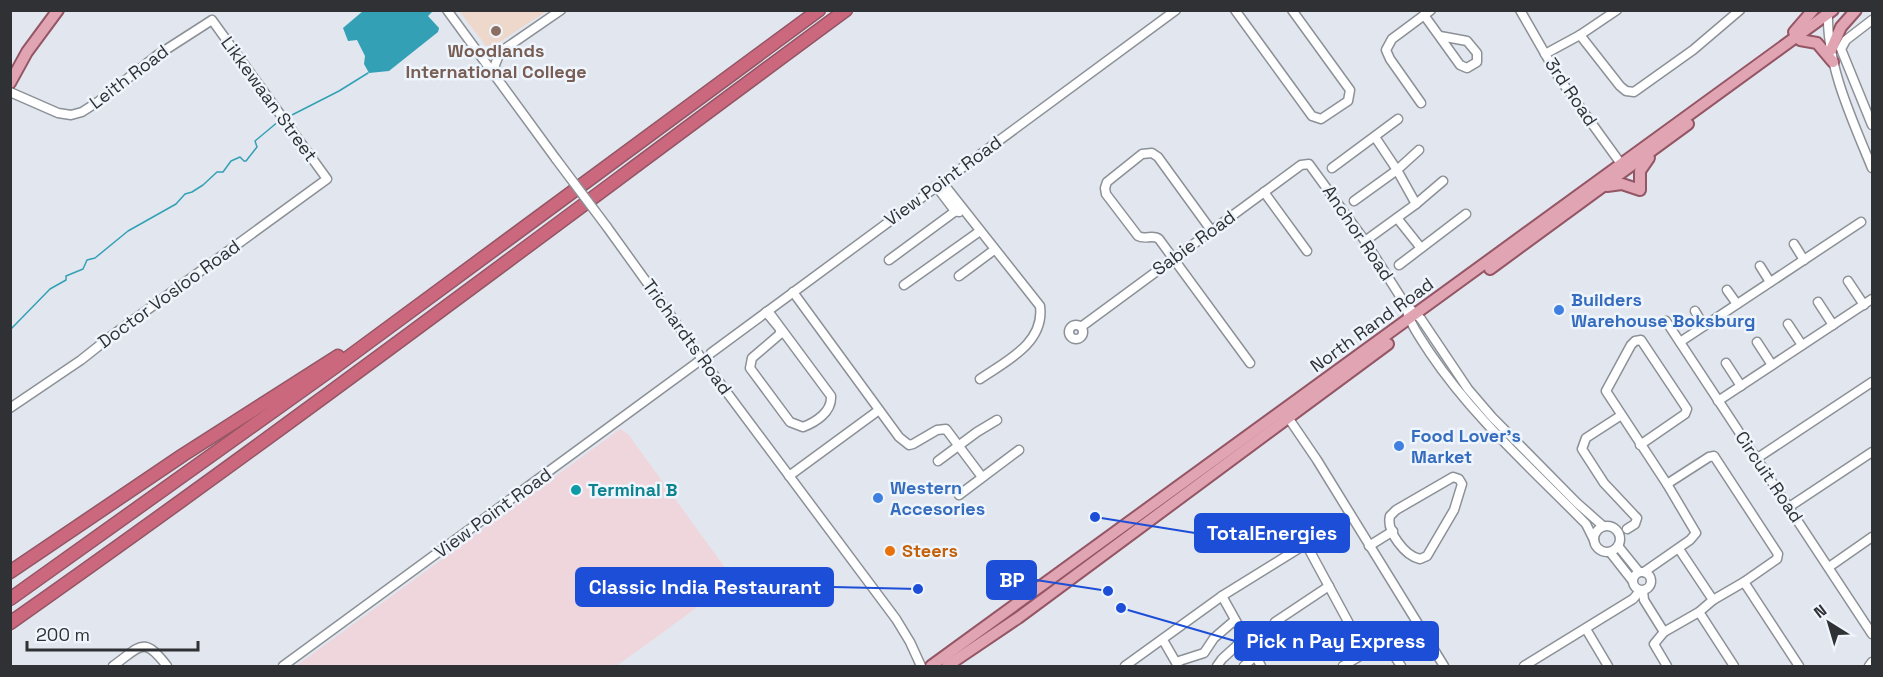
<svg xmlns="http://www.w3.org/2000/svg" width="1883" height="677" font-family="'Space Grotesk',sans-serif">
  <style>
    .commercial { fill: #efd5dc }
    .education { fill: #eed8cc }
    .water { fill: #33a0b6 }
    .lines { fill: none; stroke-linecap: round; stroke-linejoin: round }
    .stream { stroke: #33a0b6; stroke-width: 1.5 }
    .minor-casing { stroke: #8c9197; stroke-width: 11 }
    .major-casing { stroke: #945564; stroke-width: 14 }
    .highway-casing { stroke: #945564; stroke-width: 15 }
    .minor { stroke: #fff; stroke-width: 8 }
    .major { stroke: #e0a4b2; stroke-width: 10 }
    .highway { stroke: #cb687e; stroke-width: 12 }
    .minor-bridge-casing { stroke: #8c9197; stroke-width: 11; stroke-linecap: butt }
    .minor-bridge { stroke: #fff; stroke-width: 8 }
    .education-dot { fill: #8d6e63; stroke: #eff5fc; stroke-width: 2 }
    .shop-dot { fill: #3f7fe0; stroke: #eff5fc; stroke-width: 2 }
    .culture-dot { fill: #0f9aa8; stroke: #eff5fc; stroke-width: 2 }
    .food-dot { fill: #e8710a; stroke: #eff5fc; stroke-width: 2 }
    .labels { text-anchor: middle; stroke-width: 5; stroke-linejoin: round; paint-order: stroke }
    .education-label { font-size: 18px; font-weight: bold; fill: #785e54; stroke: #eff5fc }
    .street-label { font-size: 18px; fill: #2f3134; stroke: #eff5fc }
    .shop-label { font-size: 18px; font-weight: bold; fill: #366cbe; stroke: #eff5fc; text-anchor: start }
    .culture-label { font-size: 18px; font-weight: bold; fill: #0d838f; stroke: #eff5fc; text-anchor: start }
    .food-label { font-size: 18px; font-weight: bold; fill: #c56008; stroke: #eff5fc; text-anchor: start }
    .leader { fill: none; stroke: #1d4ed8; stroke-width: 2 }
    .callout-dot { fill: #1d4ed8; stroke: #eff5fc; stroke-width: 2 }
    .callout { fill: #1d4ed8; stroke: #1d4ed8; stroke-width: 2 }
    .callout-label { font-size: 20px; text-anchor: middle; font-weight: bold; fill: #fff }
  </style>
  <rect width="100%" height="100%" fill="#e2e7ef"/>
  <!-- commercial -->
  <polygon class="commercial" points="620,429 628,434 734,580 654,639 616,666 296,666"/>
  <!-- education -->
  <polygon class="education" points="459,11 547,11 492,47 486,46"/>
  <!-- water -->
  <polygon class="water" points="434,10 428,16 439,28 438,32 389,71 369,73 364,64 365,56 357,40 348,41 343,28 363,11"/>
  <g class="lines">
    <!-- stream -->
    <g class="stream">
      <polyline points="288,117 339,91 368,73"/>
      <polyline points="10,338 11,329 50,289 66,280 66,276 83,269 87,260 95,258 128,231 176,204 185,194 192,192 203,185 217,172 223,172 231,161 240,157 244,161 246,161 257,147 255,141 279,121"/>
    </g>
    <!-- minor casing -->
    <g class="minor-casing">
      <g id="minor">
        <polyline points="447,10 556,159"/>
        <polyline points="1235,10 1312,116 1321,119 1348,101 1350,90 1292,10"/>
        <polyline points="1520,10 1559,78 1624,168"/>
        <path d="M1828,11C1826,65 1852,119 1872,168"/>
        <polyline points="1424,15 1460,65 1467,68 1477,62 1477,53 1467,41 1440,36"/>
        <polyline points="1872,20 1846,40 1841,49 1872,125"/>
        <polyline points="1580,35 1620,86 1626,91 1634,92 1693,50 1740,10"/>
        <polyline points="479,53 488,54 500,52 561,10"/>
        <polyline points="1545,54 1580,35 1617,10"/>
        <polyline points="495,76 495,65 500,52"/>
        <polyline points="10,92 58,113 71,115 82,112 99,101 156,56 212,20 327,179 110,337 81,360 10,408"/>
        <polyline points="1421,103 1390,59 1386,50 1392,39 1431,10"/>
        <polyline points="1375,137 1397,170 1416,204"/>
        <polyline points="1332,168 1398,119"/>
        <path d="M942,182L1040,306C1045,343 1006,361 980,379"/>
        <polyline points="936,186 955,211 959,212"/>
        <polyline points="1264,192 1307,251"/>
        <polyline points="1354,201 1397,170 1419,150"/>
        <polyline points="1397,218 1421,248"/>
        <polyline points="607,227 702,359 896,619 910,642 921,666"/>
        <path d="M1211,230L1158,157L1152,153L1142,154L1107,182L1105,188L1106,194L1138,236C1145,240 1153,234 1159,239L1250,363"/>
        <polyline points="1365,241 1416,204 1443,181"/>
        <polyline points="1794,244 1804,260"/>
        <polyline points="889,260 961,207"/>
        <polyline points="1399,265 1466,214"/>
        <polyline points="1760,266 1770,282"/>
        <polyline points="959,276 994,250"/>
        <polyline points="1848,281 1864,305"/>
        <polyline points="904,285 980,231"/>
        <polyline points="1727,290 1737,304"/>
        <polyline points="793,292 899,437 909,445 913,444 937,430 946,429 982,477"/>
        <polyline points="1818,302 1833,325"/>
        <path d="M1405,304C1409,323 1419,336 1430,353C1473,417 1532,469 1586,524L1594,540"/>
        <polyline points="1695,311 1704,326"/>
        <path d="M766,312L780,329V334L752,358L750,368L790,422L803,427C816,422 832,412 831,396L768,311"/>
        <polyline points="1666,321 1872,634"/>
        <polyline points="1788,324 1802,345"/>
        <circle cx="1076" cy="332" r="7"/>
        <polyline points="1081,327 1301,165 1309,164 1365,241 1405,304 1421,319 1468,389 1492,417 1577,503 1603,526"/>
        <polyline points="1680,342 1861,222"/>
        <polyline points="1757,342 1772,365"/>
        <polyline points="711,353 1176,10"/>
        <polyline points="1726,363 1741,386"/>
        <polyline points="1718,401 1872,299"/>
        <polyline points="1285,413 1317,460 1444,666"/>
        <polyline points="1620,416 1586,438 1582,449 1604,483 1635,516 1637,518 1635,524 1627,529"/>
        <polyline points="1640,445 1685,414 1687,409 1641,340 1635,341 1631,345 1606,391 1667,484 1696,533 1690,540 1644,572"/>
        <polyline points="1756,459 1872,382"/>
        <polyline points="938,461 977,432 997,420"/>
        <polyline points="789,476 879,410"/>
        <path d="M1453,477L1459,479L1462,484L1454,510L1427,556L1420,559C1405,556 1386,531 1390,516L1396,510Z"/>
        <polyline points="1667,484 1709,457 1714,456 1778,554 1777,559 1744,582 1713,600 1679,549"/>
        <polyline points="959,495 1019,450"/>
        <polyline points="1789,507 1872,452"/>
        <circle cx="1607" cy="539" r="13"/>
        <polyline points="1306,544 1365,653 1384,646 1390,649 1401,666"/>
        <polyline points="1369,546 1393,531"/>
        <polyline points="1618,546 1639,572"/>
        <polyline points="1610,552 1632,580"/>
        <polyline points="1829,567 1872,537"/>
        <circle cx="1642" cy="581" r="9"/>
        <polyline points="1744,582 1799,666"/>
        <polyline points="1643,591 1644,600 1664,632 1699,612 1713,600"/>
        <polyline points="1222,596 1261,666"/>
        <polyline points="1699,612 1734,666"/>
        <polyline points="1275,622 1329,586"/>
        <polyline points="1586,629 1608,666"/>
        <polyline points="1664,632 1654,644 1667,666"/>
        <polyline points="1163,640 1178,666"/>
        <polyline points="1176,662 1204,653 1214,638 1235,620"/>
        <path d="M113,666C141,646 143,635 167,666"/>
        <polyline points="283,666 702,359"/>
        <polyline points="1125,666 1222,596 1351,516"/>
        <polyline points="1217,666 1222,659 1245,638"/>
        <polyline points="1244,666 1255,656"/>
        <polyline points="1343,666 1365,653"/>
        <polyline points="1524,666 1633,599 1640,591"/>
        <polyline points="1869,666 1872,662"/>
      </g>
    </g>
    <!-- major casing -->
    <g class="major-casing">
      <g id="major">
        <polyline points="1794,32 1813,10"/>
        <polyline points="1800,40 1817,43 1833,62"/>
        <polyline points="1831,50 1841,27 1856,10"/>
        <polyline points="10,83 27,52 58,10"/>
        <polyline points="1607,186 1622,184 1640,190 1640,171 1649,158"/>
        <polyline points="1490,269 1688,124"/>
        <polyline points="931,666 1833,10"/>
        <polyline points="947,666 1018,618 1388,344"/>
      </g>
    </g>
    <!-- highway casing -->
    <g class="highway-casing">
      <g id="highway">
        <polyline points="10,572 183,455 338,356"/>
        <polyline points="10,599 335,367 819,10"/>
        <path d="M10,623C293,424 568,215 846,10"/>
      </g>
    </g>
    <!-- minor -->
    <use href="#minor" class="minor"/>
    <!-- major -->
    <use href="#major" class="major"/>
    <!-- highway -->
    <use href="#highway" class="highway"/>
    <!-- minor-bridge casing -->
    <g class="minor-bridge-casing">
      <polyline id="minor-bridge" points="556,159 607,227"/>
    </g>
    <!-- minor-bridge -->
    <use href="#minor-bridge" class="minor-bridge"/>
  </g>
  <!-- markers -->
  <circle class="education-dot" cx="496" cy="31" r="6"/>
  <g class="shop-dot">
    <circle cx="1559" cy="310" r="6"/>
    <circle cx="1399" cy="446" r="6"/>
    <circle cx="878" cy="498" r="6"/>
  </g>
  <circle class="culture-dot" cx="576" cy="490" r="6"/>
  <circle class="food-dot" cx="890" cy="551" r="6"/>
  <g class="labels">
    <!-- education labels -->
    <g class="education-label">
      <text x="496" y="57">Woodlands<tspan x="496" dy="21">International College</tspan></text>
    </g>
    <!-- street labels -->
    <g class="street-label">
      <text transform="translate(129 77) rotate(-37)" y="6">Leith Road</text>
      <text transform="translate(1571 92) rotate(56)" y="6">3rd Road</text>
      <text transform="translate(269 99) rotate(54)" y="6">Likkewaan Street</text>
      <text transform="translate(943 181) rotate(-36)" y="6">View Point Road</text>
      <text transform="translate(1358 233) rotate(56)" y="6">Anchor Road</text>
      <text transform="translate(1194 243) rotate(-36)" y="6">Sabie Road</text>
      <text transform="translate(169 294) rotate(-36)" y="6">Doctor Vosloo Road</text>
      <text transform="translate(1372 325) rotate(-36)" y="6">North Rand Road</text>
      <text transform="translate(687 337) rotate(54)" y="6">Trichardts Road</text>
      <text transform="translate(1769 477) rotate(56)" y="6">Circuit Road</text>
      <text transform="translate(493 513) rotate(-36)" y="6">View Point Road</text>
    </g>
    <!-- shop labels -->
    <g class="shop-label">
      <text x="1571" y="306">Builders<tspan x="1571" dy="21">Warehouse Boksburg</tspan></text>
      <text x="1411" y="442">Food Lover's<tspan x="1411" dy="21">Market</tspan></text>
      <text x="890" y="494">Western<tspan x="890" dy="21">Accesories</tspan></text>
    </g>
    <!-- culture labels -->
    <g class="culture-label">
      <text x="588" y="496">Terminal B</text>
    </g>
    <!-- food labels -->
    <g class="food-label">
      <text x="902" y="557">Steers</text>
    </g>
  </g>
  <!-- callouts -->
  <path class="leader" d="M1095 517L1195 533M1108 591L1036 580M918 589L833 587M1121 608L1235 641"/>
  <g class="callout-dot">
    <circle cx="1095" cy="517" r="6"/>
    <circle cx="1108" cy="591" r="6"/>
    <circle cx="918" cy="589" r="6"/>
    <circle cx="1121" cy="608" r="6"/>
  </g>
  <g class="callout">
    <rect x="1195" y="514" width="154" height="38" rx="6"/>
    <rect x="987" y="561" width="49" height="38" rx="6"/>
    <rect x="576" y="568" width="257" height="38" rx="6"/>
    <rect x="1235" y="622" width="203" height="38" rx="6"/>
  </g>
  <g class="callout-label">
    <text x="1272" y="540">TotalEnergies</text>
    <text x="1012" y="587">BP</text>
    <text x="705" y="594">Classic India Restaurant</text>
    <text x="1336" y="648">Pick n Pay Express</text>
  </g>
  <!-- border -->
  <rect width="1883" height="677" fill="none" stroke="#2f3134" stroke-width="24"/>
  <!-- north arrow -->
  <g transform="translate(1829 623) rotate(323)" stroke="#eff5fc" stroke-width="4.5" paint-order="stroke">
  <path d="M0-4.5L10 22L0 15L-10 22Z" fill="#2f3134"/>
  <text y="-9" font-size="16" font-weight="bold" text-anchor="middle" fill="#2f3134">N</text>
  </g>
  <!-- scale -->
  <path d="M27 641v9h171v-9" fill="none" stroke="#2f3134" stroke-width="3"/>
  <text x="36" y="641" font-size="18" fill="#2f3134" stroke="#eff5fc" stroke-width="4.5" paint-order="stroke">200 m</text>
</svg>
